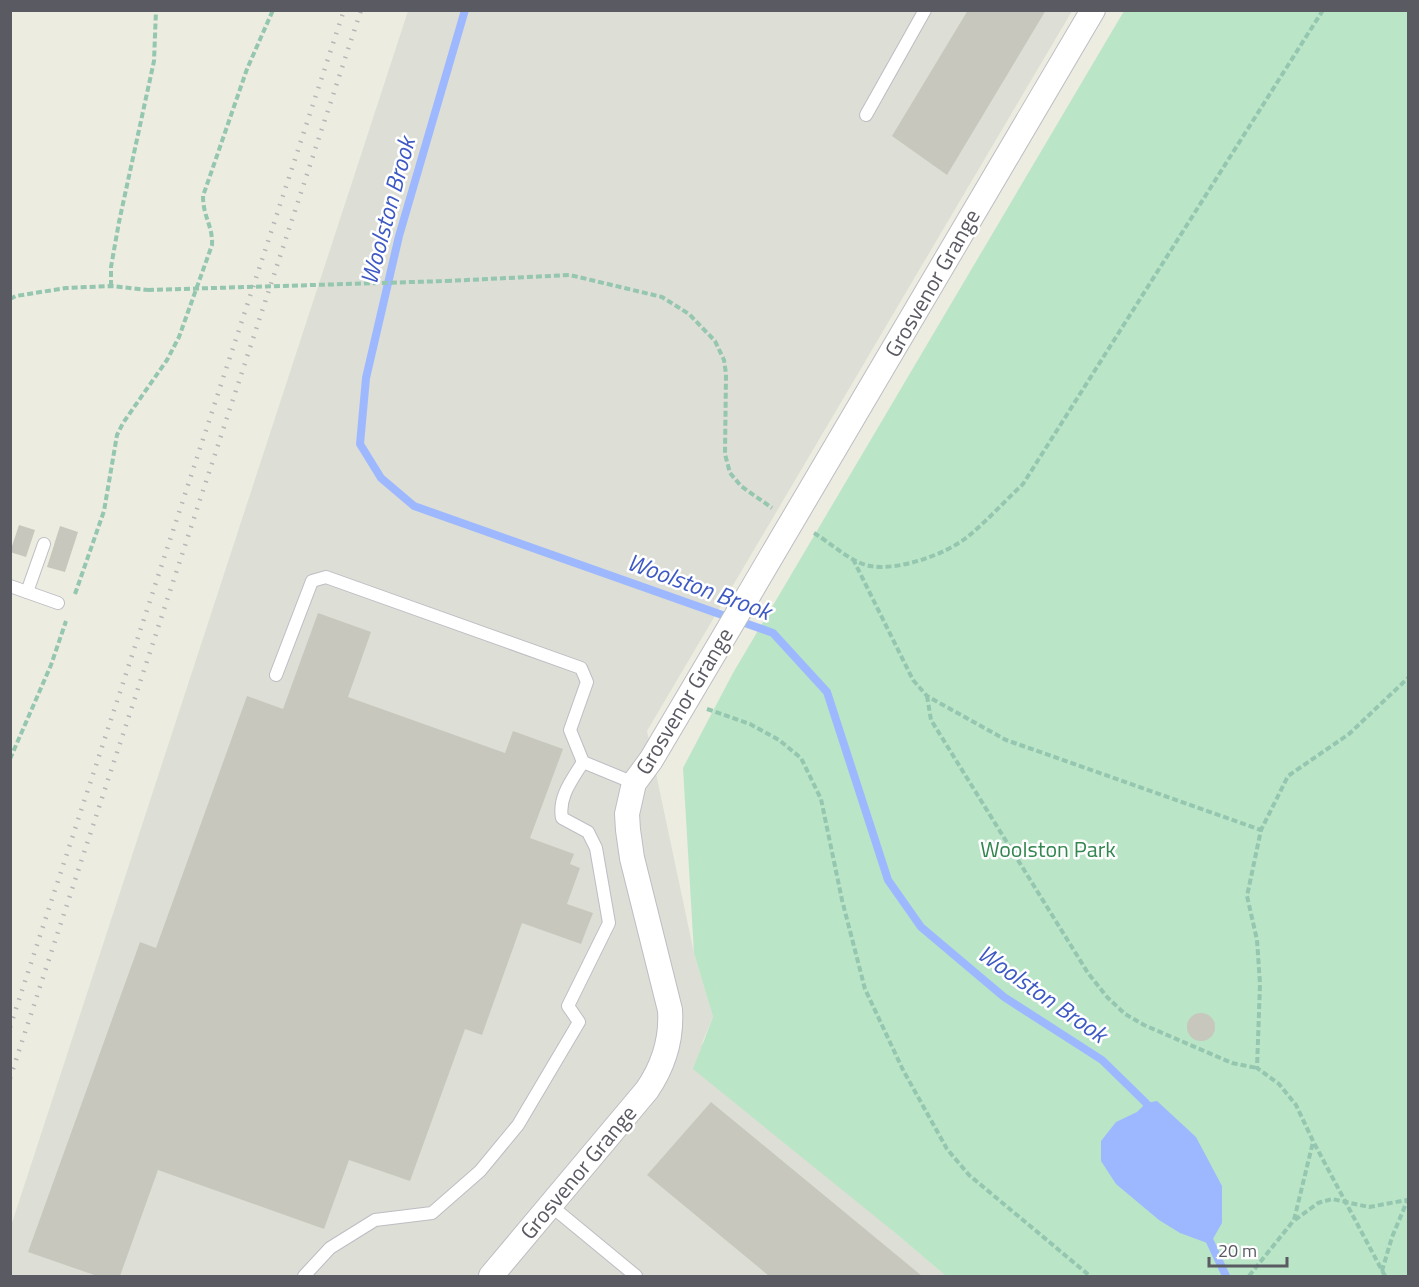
<svg xmlns="http://www.w3.org/2000/svg" width="1419" height="1287" font-family="'Titillium Web',sans-serif">
  <style>
    .industrial { fill: #ddded5 }
    .green { fill: #bbe5c7 }
    .water { fill: #9db8ff }
    .lines { fill: none; stroke-linecap: round; stroke-linejoin: round }
    .stream { stroke: #9db8ff; stroke-width: 8 }
    .building { fill: #c7c7bd }
    .service-casing { stroke: #bdbdc4; stroke-width: 14 }
    .minor-casing { stroke: #bdbdc4; stroke-width: 26 }
    .path { stroke: #94c6b0; stroke-width: 4; stroke-dasharray: 6 3; stroke-linecap: butt }
    .service { stroke: #fff; stroke-width: 12 }
    .minor { stroke: #fff; stroke-width: 24 }
    .rail { stroke: #b6b6b7; stroke-width: 4.5; stroke-dasharray: 1.5 8; stroke-linecap: butt }
    .path-bridge { stroke: #94c6b0; stroke-width: 4; stroke-dasharray: 6 3; stroke-linecap: butt }
    .labels { text-anchor: middle; stroke-width: 5; stroke-linejoin: round; paint-order: stroke }
    .street-label { font-size: 22px; fill: #595a62; stroke: #fff }
    .park-label { font-size: 22px; fill: #33864f; stroke: #fff }
    .water-label { font-size: 24px; font-style: italic; fill: #3e59c4; stroke: #fff }
  </style>
  <rect width="100%" height="100%" fill="#ecece0"/>
  <!-- industrial -->
  <polygon class="industrial" points="408,11 1072,11 647,731 694,953 713,1017 702,1043 893,1231 946,1276 11,1276 11,1226"/>
  <!-- green -->
  <polygon class="green" points="1124,11 1408,11 1408,1276 946,1276 893,1231 693,1069 713,1017 694,953 683,768 733,673"/>
  <!-- water -->
  <polygon class="water" points="1157,1101 1196,1137 1222,1186 1222,1223 1210,1244 1180,1233 1159,1220 1116,1184 1101,1161 1101,1141 1116,1122 1137,1112 1146,1103"/>
  <g class="lines">
    <!-- stream -->
    <g class="stream">
      <polyline points="465,10 399,236 366,378 360,444 381,478 414,506 773,633 827,692 888,880 921,927 1004,997 1102,1060 1146,1103 1150,1110"/>
      <polyline points="1207,1235 1226,1276"/>
    </g>
  </g>
  <!-- building -->
  <g class="building">
    <polygon points="968,10 1046,10 947,175 892,136"/>
    <polygon points="19,525 35,530 26,557 10,552"/>
    <polygon points="60,526 78,532 65,572 47,567"/>
    <polygon points="318,613 371,632 348,697 505,753 513,731 563,749 530,838 574,854 570,864 580,868 567,904 593,913 581,944 522,923 482,1035 465,1029 410,1181 349,1160 324,1229 158,1170 120,1276 97,1276 28,1252 140,942 156,948 247,696 283,709"/>
    <circle cx="1201" cy="1027" r="14"/>
    <polygon points="711,1102 922,1276 769,1276 647,1175"/>
  </g>
  <g class="lines">
    <!-- service casing -->
    <g class="service-casing">
      <g id="service">
        <polyline points="866,115 925,10"/>
        <polyline points="10,586 58,603"/>
        <polyline points="27,592 44,544"/>
        <polyline points="276,675 312,581 326,577 581,668 587,682 570,730 583,762 634,783"/>
        <polyline points="550,1205 636,1276"/>
        <path d="M304,1276L330,1248L375,1220L432,1213L480,1171L518,1125L579,1022L568,1006L609,923L596,848L588,832L562,818C558,797 572,780 583,762"/>
      </g>
    </g>
    <!-- minor casing -->
    <g class="minor-casing">
      <path id="minor" d="M491,1276L647,1090C664,1065 672,1040 670,1010L632,858L628,830L627,814L634,783L651,760L725,635L1093,10"/>
    </g>
    <!-- path -->
    <g class="path">
      <polyline points="446,281 570,275 662,297 689,314 715,341 724,360 726,374 725,454 730,473 741,486 772,508"/>
      <polyline points="111,286 111,267 119,222 154,61 156,10"/>
      <polyline points="10,299 16,296 66,288 111,286 148,290"/>
      <path d="M814,533C831,543 850,562 870,566C898,571 944,555 966,538C986,522 1004,502 1023,484L1323,10"/>
      <polyline points="853,559 913,680 927,696 1006,740 1261,830"/>
      <path d="M75,594L104,511L117,435L123,423L167,360L179,337L212,245C213,226 203,217 203,196L247,69L273,10"/>
      <polyline points="927,696 931,720 1088,973 1107,997 1125,1014 1144,1025 1232,1063 1257,1068"/>
      <polyline points="707,709 750,724 779,740 801,758 821,799 842,900 865,989 903,1070 947,1149 969,1175 1090,1276"/>
      <polyline points="10,759 51,665 66,621"/>
      <polyline points="1295,1220 1318,1203 1332,1199 1369,1207 1407,1200"/>
      <polyline points="1382,1271 1392,1237 1408,1199"/>
      <polyline points="1249,1276 1294,1220 1313,1142"/>
      <polyline points="1385,1276 1313,1141 1296,1105 1279,1084 1257,1068 1260,984 1257,940 1247,896 1261,830 1288,776 1349,734 1408,678"/>
    </g>
    <!-- service -->
    <use href="#service" class="service"/>
    <!-- minor -->
    <use href="#minor" class="minor"/>
    <!-- rail -->
    <g class="rail">
      <polyline points="10,1027 344,10"/>
      <polyline points="10,1078 361,10"/>
    </g>
    <!-- path-bridge -->
    <polyline class="path-bridge" points="148,290 446,281"/>
  </g>
  <g class="labels">
    <!-- street labels -->
    <g class="street-label">
      <text transform="translate(932 283) rotate(-60)" y="8">Grosvenor Grange</text>
      <text transform="translate(684 701) rotate(-59)" y="8">Grosvenor Grange</text>
      <text transform="translate(578 1172) rotate(-50)" y="8">Grosvenor Grange</text>
    </g>
    <!-- park labels -->
    <g class="park-label">
      <text x="1048" y="857">Woolston Park</text>
    </g>
    <!-- water labels -->
    <g class="water-label">
      <text transform="translate(388 211) rotate(-75)" y="8">Woolston Brook</text>
      <text transform="translate(699 587) rotate(20)" y="8">Woolston Brook</text>
      <text transform="translate(1042 994) rotate(35)" y="8">Woolston Brook</text>
    </g>
  </g>
  <!-- border -->
  <rect width="1419" height="1287" fill="none" stroke="#595a62" stroke-width="24"/>
  <!-- scale -->
  <path d="M1209 1257v9h78v-9" fill="none" stroke="#595a62" stroke-width="3"/>
  <text x="1218" y="1257" font-size="18" fill="#595a62" stroke="#ffffff" stroke-width="4.5" paint-order="stroke">20 m</text>
</svg>
